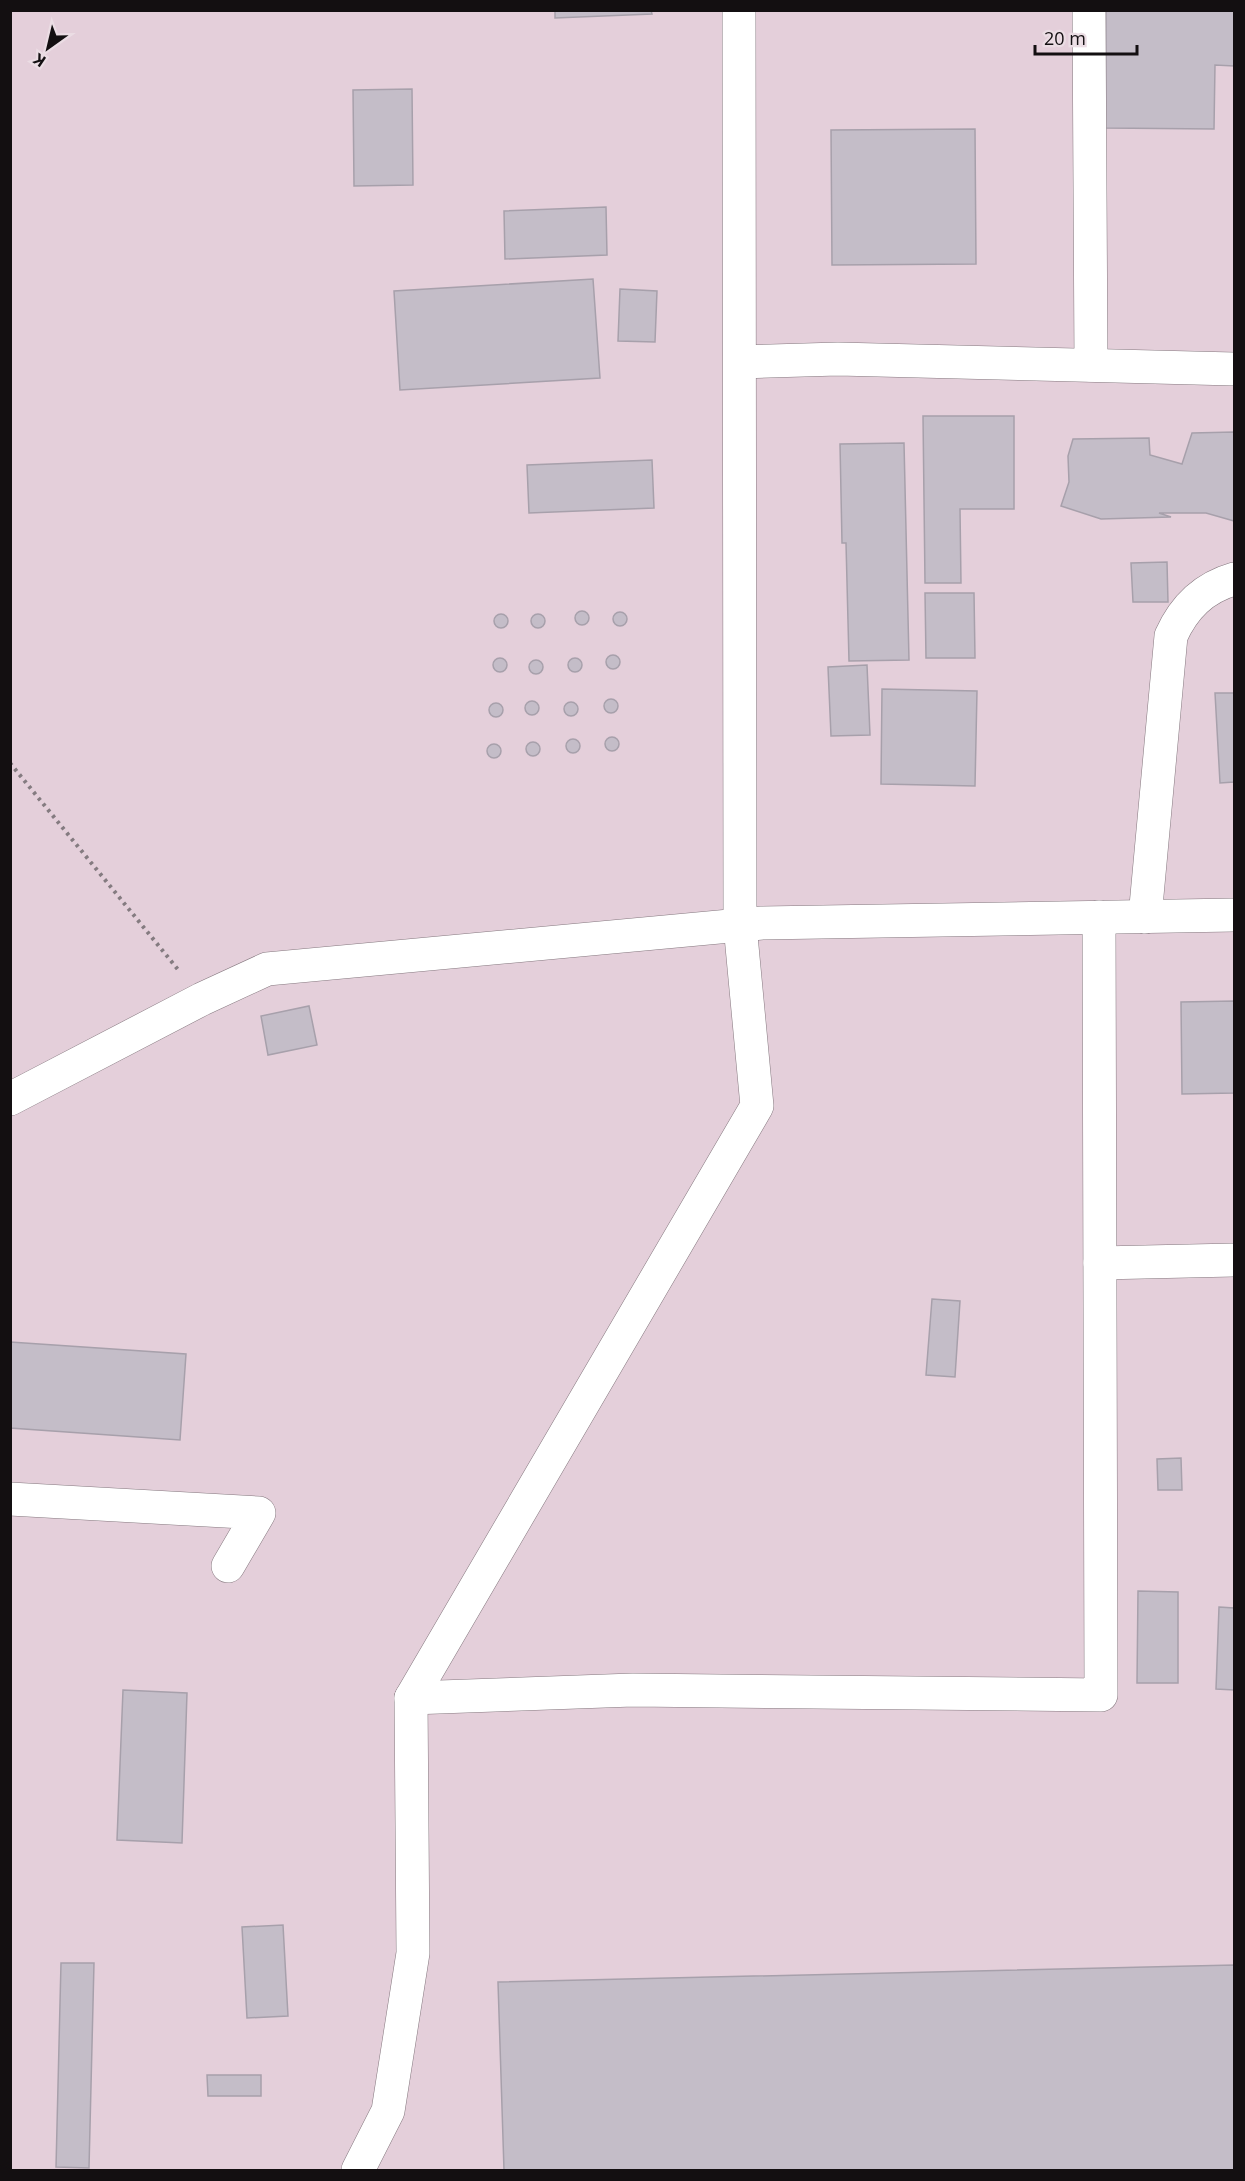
<svg xmlns="http://www.w3.org/2000/svg" width="1245" height="2181" font-family="'Open Sans',sans-serif">
  <style>
    .built { fill: #e4cfda }
    .building { fill: #c4bdc8; stroke: #a7a0ab; stroke-width: 1.5 }
    .lines { fill: none; stroke-linecap: round; stroke-linejoin: round }
    .minor-casing { stroke: #85787f; stroke-width: 34 }
    .path { stroke: #847b80; stroke-width: 4; stroke-dasharray: 3 4.5; stroke-linecap: butt }
    .minor { stroke: #fff; stroke-width: 33 }
  </style>
  <rect width="100%" height="100%" fill="#ebdde4"/>
  <!-- built -->
  <rect class="built" x="11" y="11" width="1223" height="2159"/>
  <!-- building -->
  <g class="building">
    <polygon points="555,10 651,10 652,14 555,18"/>
    <polygon points="1106,10 1234,10 1234,66 1215,65 1214,129 1105,128"/>
    <polygon points="412,89 413,185 354,186 353,90"/>
    <polygon points="975,129 976,264 832,265 831,130"/>
    <polygon points="606,207 607,255 505,259 504,211"/>
    <polygon points="593,279 600,378 400,390 394,291"/>
    <polygon points="620,289 657,291 655,342 618,341"/>
    <polygon points="923,416 1014,416 1014,509 960,509 961,583 925,583"/>
    <polygon points="1234,432 1234,521 1206,513 1159,513 1171,517 1101,519 1061,506 1069,482 1068,456 1073,439 1149,438 1150,455 1182,464 1192,433"/>
    <polygon points="904,443 909,660 849,661 846,543 842,543 840,444"/>
    <polygon points="652,460 654,508 529,513 527,465"/>
    <polygon points="1167,562 1168,602 1133,602 1131,563"/>
    <polygon points="925,593 974,593 975,658 926,658"/>
    <circle cx="582" cy="618" r="7"/>
    <circle cx="620" cy="619" r="7"/>
    <circle cx="501" cy="621" r="7"/>
    <circle cx="538" cy="621" r="7"/>
    <circle cx="613" cy="662" r="7"/>
    <circle cx="575" cy="665" r="7"/>
    <circle cx="500" cy="665" r="7"/>
    <circle cx="536" cy="667" r="7"/>
    <polygon points="867,665 870,735 831,736 828,667"/>
    <polygon points="882,689 977,691 975,786 881,784"/>
    <polygon points="1215,693 1234,693 1234,782 1220,783"/>
    <circle cx="611" cy="706" r="7"/>
    <circle cx="532" cy="708" r="7"/>
    <circle cx="571" cy="709" r="7"/>
    <circle cx="496" cy="710" r="7"/>
    <circle cx="612" cy="744" r="7"/>
    <circle cx="573" cy="746" r="7"/>
    <circle cx="533" cy="749" r="7"/>
    <circle cx="494" cy="751" r="7"/>
    <polygon points="1234,1001 1234,1093 1182,1094 1181,1002"/>
    <polygon points="309,1006 317,1045 268,1055 261,1016"/>
    <polygon points="932,1299 960,1301 955,1377 926,1375"/>
    <polygon points="10,1342 186,1354 180,1440 10,1428"/>
    <polygon points="1181,1458 1182,1490 1158,1490 1157,1459"/>
    <polygon points="1138,1591 1178,1592 1178,1683 1137,1683"/>
    <polygon points="1219,1607 1234,1608 1234,1690 1216,1689"/>
    <polygon points="123,1690 187,1693 182,1843 117,1840"/>
    <polygon points="283,1925 288,2016 247,2018 242,1927"/>
    <polygon points="61,1963 94,1963 89,2168 56,2167"/>
    <polygon points="1234,1965 1234,2170 504,2170 498,1982"/>
    <polygon points="207,2075 261,2075 261,2096 208,2096"/>
  </g>
  <g class="lines">
    <!-- minor casing -->
    <g class="minor-casing">
      <g id="minor">
        <polyline points="1089,10 1091,365"/>
        <polyline points="740,362 838,359 1234,369"/>
        <path d="M1145,917L1171,636C1184,607 1203,588 1234,579"/>
        <polyline points="10,1099 202,999 267,969 762,923 1234,915"/>
        <polyline points="1100,1263 1234,1260"/>
        <polyline points="10,1499 259,1513 228,1566"/>
        <polyline points="411,1698 633,1690 1101,1695 1099,917"/>
        <polyline points="358,2170 388,2111 413,1953 411,1698 757,1106 740,925 739,10"/>
      </g>
    </g>
    <!-- path -->
    <polyline class="path" points="10,763 180,972"/>
    <!-- minor -->
    <use href="#minor" class="minor"/>
  </g>
  <!-- border -->
  <rect width="1245" height="2181" fill="none" stroke="#130f11" stroke-width="24"/>
  <!-- north arrow -->
  <g transform="translate(48 48) rotate(214)" stroke="#ebdde4" stroke-width="4.5" paint-order="stroke">
  <path d="M0-4.5L10 22L0 15L-10 22Z" fill="#130f11"/>
  <text y="-9" font-size="16" font-weight="bold" text-anchor="middle" fill="#130f11">K</text>
  </g>
  <!-- scale -->
  <path d="M1035 45v9h102v-9" fill="none" stroke="#130f11" stroke-width="3"/>
  <text x="1044" y="45" font-size="18" fill="#130f11" stroke="#ebdde4" stroke-width="4.5" paint-order="stroke">20 m</text>
</svg>
